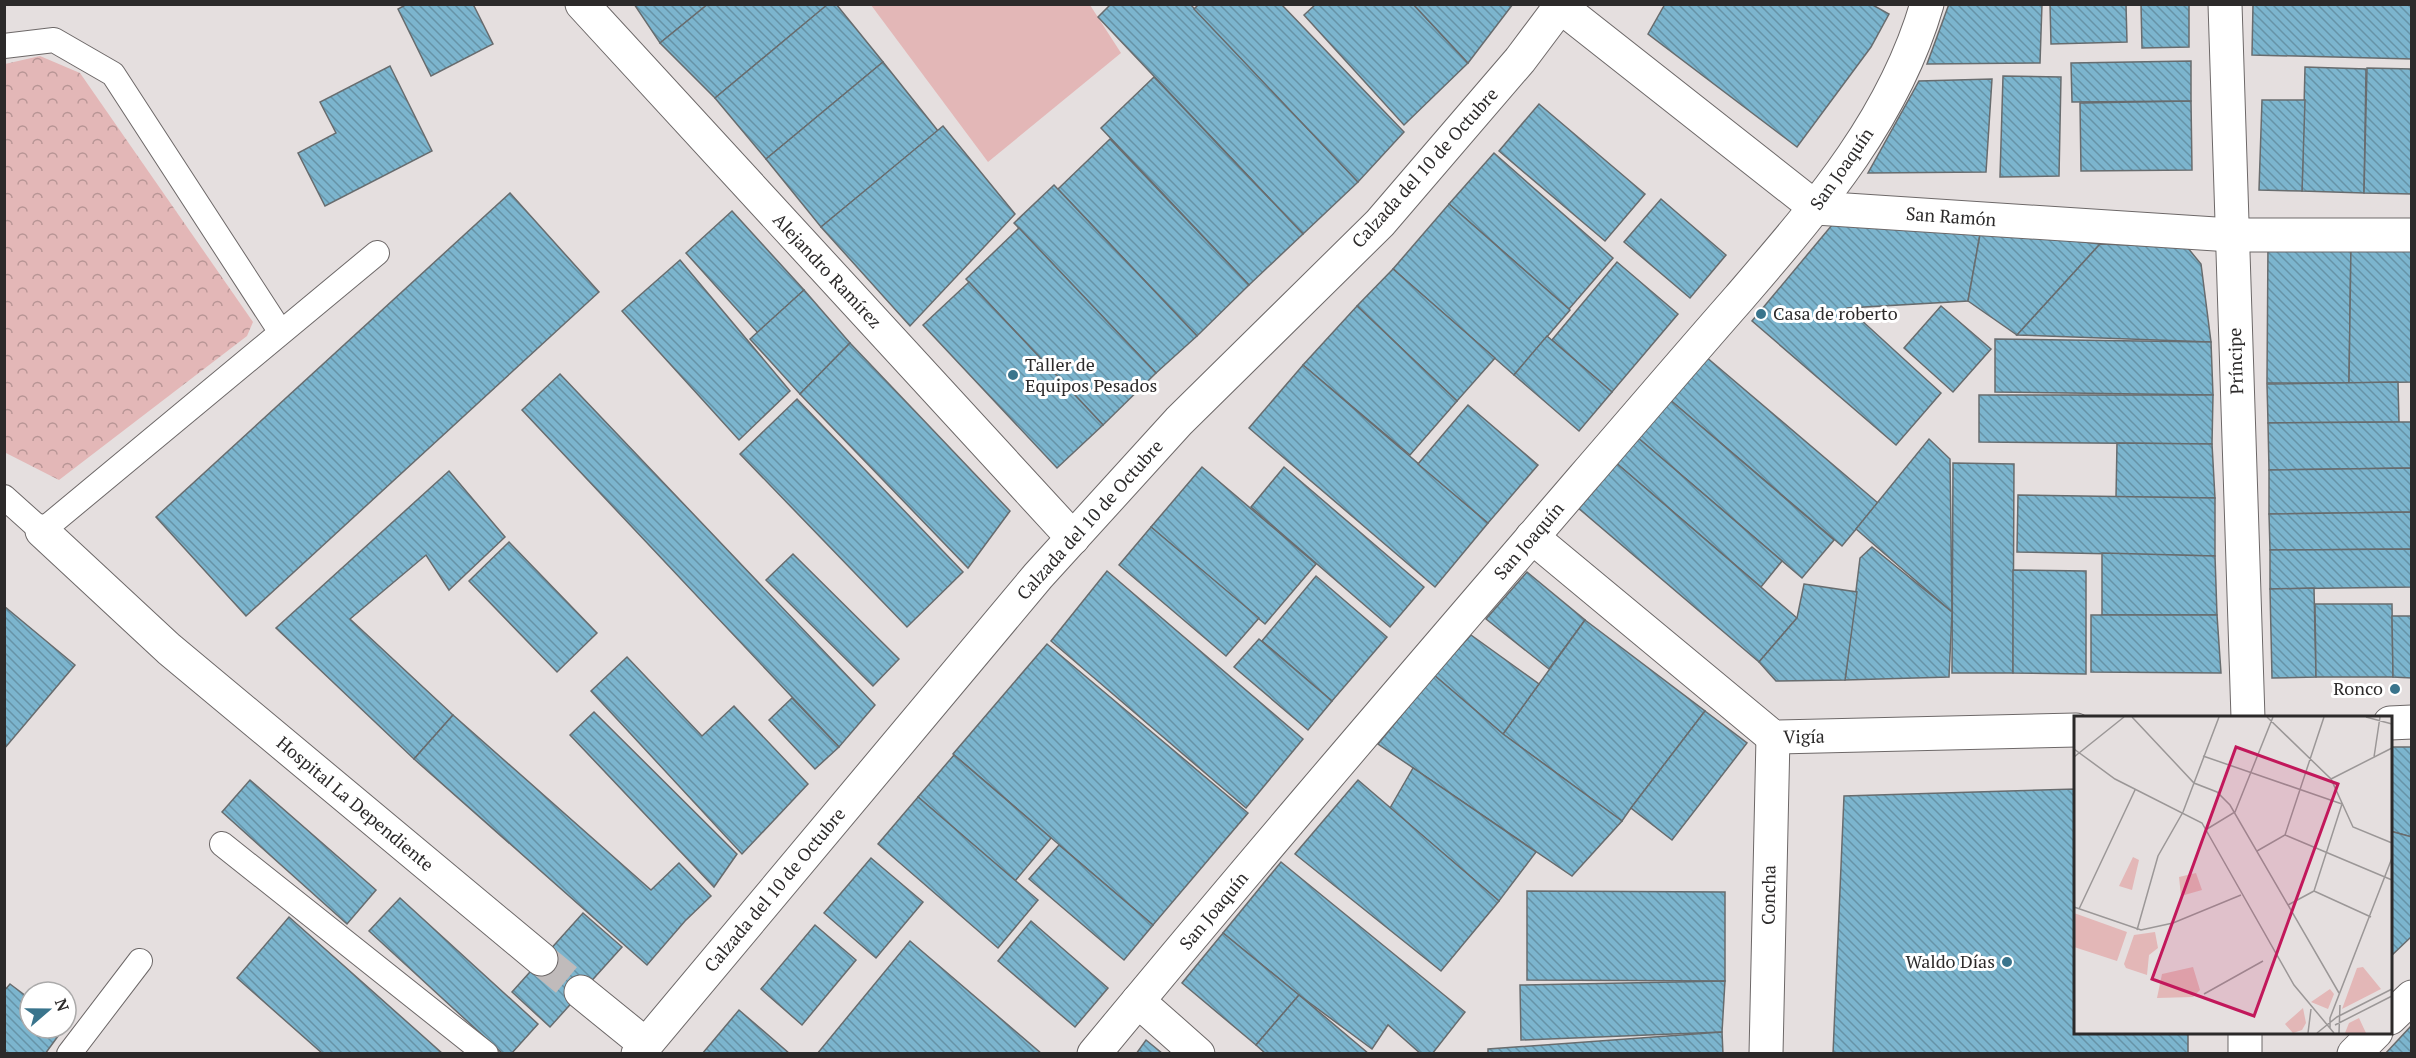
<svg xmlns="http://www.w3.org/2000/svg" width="2416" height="1058" font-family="'PT Serif',serif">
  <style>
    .grass { fill: #e3b7b7 }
    .park { fill: url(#park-crowns) }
    .building { fill: url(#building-back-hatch); stroke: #686c6e; stroke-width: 1.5 }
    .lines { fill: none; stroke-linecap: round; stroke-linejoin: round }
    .street-tunnel { stroke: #c0bbbb; stroke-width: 33; stroke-dasharray: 33 16; stroke-linecap: butt }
    .lane-casing { stroke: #6d6868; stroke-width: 26 }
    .street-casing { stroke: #6d6868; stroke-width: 35 }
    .secondary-casing { stroke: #6d6868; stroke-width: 35 }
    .lane { stroke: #fff; stroke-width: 24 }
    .street { stroke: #fff; stroke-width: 33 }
    .secondary { stroke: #fff; stroke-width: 33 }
    .poi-dot { fill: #39748c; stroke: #fff; stroke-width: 2 }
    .labels { text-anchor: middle; stroke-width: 6; stroke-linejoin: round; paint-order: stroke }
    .street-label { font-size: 18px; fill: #2c2a2a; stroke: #fff }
    .poi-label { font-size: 18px; fill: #2c2a2a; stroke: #fff; text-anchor: start }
    .inset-road { fill: none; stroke: #9b9797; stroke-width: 1.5 }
    .view { fill: #c2185b; fill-opacity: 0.15; stroke: #c2185b; stroke-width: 3 }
    .inset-edge { fill: none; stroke: #2c2a2a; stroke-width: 3 }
  </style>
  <defs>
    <pattern id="park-crowns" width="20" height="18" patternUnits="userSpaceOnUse" patternTransform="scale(1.5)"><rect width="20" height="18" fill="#e3b7b7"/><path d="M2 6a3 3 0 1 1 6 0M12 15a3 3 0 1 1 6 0" fill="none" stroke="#b89595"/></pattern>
    <pattern id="building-back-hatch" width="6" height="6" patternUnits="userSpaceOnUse" patternTransform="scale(1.5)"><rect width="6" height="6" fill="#7cb5ce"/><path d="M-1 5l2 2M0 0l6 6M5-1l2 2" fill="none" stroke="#6693a7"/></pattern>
  </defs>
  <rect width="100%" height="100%" fill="#e5dfdf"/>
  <!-- grass -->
  <polygon class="grass" points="871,5 1090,5 1121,53 988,162"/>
  <!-- park -->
  <polygon class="park" points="40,56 80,73 253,322 247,336 59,480 4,452 5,64"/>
  <!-- building -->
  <g class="building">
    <polygon points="407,4 473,4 493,44 431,76 398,9"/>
    <polygon points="634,4 708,4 660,43"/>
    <polygon points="708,4 829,4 715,98 660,43"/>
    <polygon points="828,4 836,4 883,62 766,159 715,98"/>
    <polygon points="1111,4 1190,4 1358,182 1303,234 1098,17"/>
    <polygon points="1199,4 1281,4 1404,132 1358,182 1194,9"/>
    <polygon points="1316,4 1413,4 1468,63 1404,125 1304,15"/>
    <polygon points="1413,4 1513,4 1468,63"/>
    <polygon points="1665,4 1871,4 1889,14 1871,47 1797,147 1648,34"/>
    <polygon points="1949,4 2042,4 2040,63 1927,64"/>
    <polygon points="2050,4 2126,4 2127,42 2051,44"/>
    <polygon points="2141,4 2189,4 2189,47 2142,48"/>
    <polygon points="2253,4 2412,4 2412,59 2252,55"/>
    <polygon points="2191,61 2191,101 2072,102 2071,63"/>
    <polygon points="883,62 938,131 821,227 766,159"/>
    <polygon points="390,66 432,151 325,206 298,153 336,133 320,102"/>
    <polygon points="2305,67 2366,69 2364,193 2302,191"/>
    <polygon points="2367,68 2412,69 2412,194 2364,193"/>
    <polygon points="2003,76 2061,77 2059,176 2000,177"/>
    <polygon points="1154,77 1303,234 1249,285 1101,128"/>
    <polygon points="1992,79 1986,172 1868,173 1919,81"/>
    <polygon points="2262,100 2305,100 2302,191 2259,190"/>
    <polygon points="2191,101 2192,170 2081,171 2080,103"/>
    <polygon points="1539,104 1645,194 1605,241 1499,151"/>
    <polygon points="943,126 1015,214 910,326 821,227"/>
    <polygon points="1110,139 1249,285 1197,336 1058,189"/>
    <polygon points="1494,153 1613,258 1569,309 1449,204"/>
    <polygon points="1054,185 1197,336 1156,373 1014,223"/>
    <polygon points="510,193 599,292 246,616 156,517"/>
    <polygon points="1661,199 1726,255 1690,298 1624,242"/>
    <polygon points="1449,204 1570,310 1514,375 1393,269"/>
    <polygon points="732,211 804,290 758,333 686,253"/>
    <polygon points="1842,213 1981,229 1968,301 1848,308 1941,393 1896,445 1752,321"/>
    <polygon points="1019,228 1156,373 1103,425 966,279"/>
    <polygon points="1981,229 2100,244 2017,335 1968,301"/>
    <polygon points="2268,243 2351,244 2349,383 2267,383"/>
    <polygon points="2100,244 2187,247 2201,264 2211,342 2017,335"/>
    <polygon points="2351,244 2412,248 2412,382 2349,383"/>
    <polygon points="680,260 790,391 739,440 622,311"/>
    <polygon points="1617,262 1678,314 1612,392 1552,340"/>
    <polygon points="1393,269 1495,358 1457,401 1357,306"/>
    <polygon points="969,282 1103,425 1057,468 923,325"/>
    <polygon points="804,290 850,343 800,394 750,339"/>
    <polygon points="1357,306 1457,401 1410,455 1303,365"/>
    <polygon points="1941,306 1991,349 1953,392 1904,348"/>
    <polygon points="1547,336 1612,392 1579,431 1514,375"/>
    <polygon points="1995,339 2211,342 2213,395 1995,392"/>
    <polygon points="850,343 1010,511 968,568 800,394"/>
    <polygon points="1705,356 1878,503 1842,546 1669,399"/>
    <polygon points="1303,365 1488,523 1435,587 1249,428"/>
    <polygon points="560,374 875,705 839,747 522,410"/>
    <polygon points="2398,382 2399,422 2268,423 2267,384"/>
    <polygon points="1979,395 2213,395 2212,444 1979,442"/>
    <polygon points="797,399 963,572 907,627 740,454"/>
    <polygon points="1669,399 1834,540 1802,578 1637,437"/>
    <polygon points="1468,405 1538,465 1488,523 1418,464"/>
    <polygon points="2399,422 2412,422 2412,468 2269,470 2268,423"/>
    <polygon points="1637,437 1782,561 1761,587 1615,462"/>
    <polygon points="1929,439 1950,459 1952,612 1856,529"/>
    <polygon points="2117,443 2212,444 2215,498 2116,497"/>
    <polygon points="1615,462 1797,618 1759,662 1577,507"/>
    <polygon points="1953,463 2014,464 2013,673 1952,673"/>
    <polygon points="1202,467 1316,564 1265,624 1151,527"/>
    <polygon points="1284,467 1424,587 1390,627 1251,507"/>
    <polygon points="2412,468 2412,512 2269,514 2269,470"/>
    <polygon points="449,471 505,537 449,590 426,555 350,619 453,715 414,759 276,628"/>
    <polygon points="2018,495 2215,498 2215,556 2017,552"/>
    <polygon points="2412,512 2412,549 2270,550 2269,514"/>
    <polygon points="1151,527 1259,618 1226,656 1119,565"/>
    <polygon points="509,542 597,633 557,672 469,581"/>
    <polygon points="1872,547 1952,612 1949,677 1845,680 1860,558"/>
    <polygon points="2412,549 2412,587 2270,589 2270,550"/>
    <polygon points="2102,553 2215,556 2217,615 2102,615"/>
    <polygon points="793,554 899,659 873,686 766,580"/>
    <polygon points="2013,570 2086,571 2086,674 2013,673"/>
    <polygon points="1107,571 1303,739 1246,808 1051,641"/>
    <polygon points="1527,572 1585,620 1549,669 1486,619"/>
    <polygon points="1316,576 1387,637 1332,701 1262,641"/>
    <polygon points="1804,584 1857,592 1845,680 1776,681 1759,662 1797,618"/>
    <polygon points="2314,588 2316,677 2272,678 2270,589"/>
    <polygon points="2315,604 2392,604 2393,677 2316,677"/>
    <polygon points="4,606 75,665 4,749"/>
    <polygon points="2091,615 2217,615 2221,673 2091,672"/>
    <polygon points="2392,616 2412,616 2412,678 2393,677"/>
    <polygon points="1585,620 1705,711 1631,808 1622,821 1503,734"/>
    <polygon points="1471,635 1539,684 1503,734 1434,675"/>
    <polygon points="1259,639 1332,701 1308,730 1234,667"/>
    <polygon points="1047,644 1248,813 1153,925 953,754"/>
    <polygon points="627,657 702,736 734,706 808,784 742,854 591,691"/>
    <polygon points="1434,675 1503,734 1622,821 1572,876 1378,744"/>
    <polygon points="792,698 839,747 815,769 769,720"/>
    <polygon points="1705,711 1747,743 1672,840 1631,808"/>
    <polygon points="594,712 737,854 714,887 570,735"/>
    <polygon points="453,715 651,890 679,863 711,896 685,921 647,965 414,759"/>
    <polygon points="2390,747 2412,747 2412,837 2390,831"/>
    <polygon points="954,755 1051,838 1015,881 918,797"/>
    <polygon points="1413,768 1536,852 1499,901 1390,808"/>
    <polygon points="250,780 376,890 347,924 222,812"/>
    <polygon points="1358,780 1499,901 1441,971 1295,854"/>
    <polygon points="2076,789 2076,1032 2188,1032 2188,1054 1833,1054 1844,796"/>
    <polygon points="918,797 1038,900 998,948 878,844"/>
    <polygon points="2390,831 2412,837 2412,936 2390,957"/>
    <polygon points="1059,845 1153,925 1124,960 1029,879"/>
    <polygon points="871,858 923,902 876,958 824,913"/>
    <polygon points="1281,862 1465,1012 1432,1054 1421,1054 1388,1025 1372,1049 1299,995 1223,933"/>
    <polygon points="1527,891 1725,892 1725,981 1527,980"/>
    <polygon points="400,898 538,1024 511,1054 503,1054 369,931"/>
    <polygon points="583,913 622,947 550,1027 512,992"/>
    <polygon points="289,917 443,1054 323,1054 237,978"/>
    <polygon points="1031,921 1108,988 1075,1027 998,961"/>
    <polygon points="815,925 856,960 802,1025 761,989"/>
    <polygon points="1223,933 1299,995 1256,1045 1182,983"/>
    <polygon points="910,941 1042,1054 817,1054"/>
    <polygon points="1725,981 1722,1032 1521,1040 1520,985"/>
    <polygon points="10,984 30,999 30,1028 64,1028 45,1054 4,1054 4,991"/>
    <polygon points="1299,995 1369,1054 1266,1054 1256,1045"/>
    <polygon points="739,1010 790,1054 702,1054"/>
    <polygon points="2412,1025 2412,1054 2385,1054"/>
    <polygon points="1722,1032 1723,1054 1488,1054 1488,1049"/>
    <polygon points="1146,1040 1163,1054 1136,1054"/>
  </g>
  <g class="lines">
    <!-- street-tunnel -->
    <polyline class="street-tunnel" points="541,959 581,992"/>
    <!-- lane casing -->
    <g class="lane-casing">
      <g id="lane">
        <polyline points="4,46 54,40 113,74 280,331"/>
        <polyline points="4,497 42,531 377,253"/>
        <polyline points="222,844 486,1054"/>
        <polyline points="69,1054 140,961"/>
      </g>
    </g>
    <!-- street casing -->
    <g class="street-casing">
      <g id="street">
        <polyline points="2225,4 2248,718"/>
        <polyline points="1561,7 1816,208 2231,235 2412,235"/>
        <polyline points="42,531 169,649 541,959"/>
        <polyline points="1532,537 1773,737 2076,730"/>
        <polyline points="2390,723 2412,722"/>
        <polyline points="581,992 645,1044"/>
        <polyline points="1138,1001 1198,1054"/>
        <polyline points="2390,1018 2412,997"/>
        <path d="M1094,1054C1255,859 1420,668 1584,477C1636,417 1687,357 1739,298C1817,207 1893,121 1927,4"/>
        <polyline points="1766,1054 1773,737"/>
        <polyline points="2245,1054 2245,1032"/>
        <polyline points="2354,1054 2376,1032"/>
      </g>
    </g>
    <!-- secondary casing -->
    <g class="secondary-casing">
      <g id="secondary">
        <polyline points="582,4 1073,538"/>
        <polyline points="638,1054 1038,576 1179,421 1380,223 1520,60 1562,4"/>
      </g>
    </g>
    <!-- lane -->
    <use href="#lane" class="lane"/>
    <!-- street -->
    <use href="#street" class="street"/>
    <!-- secondary -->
    <use href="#secondary" class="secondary"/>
  </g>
  <!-- markers -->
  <g class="poi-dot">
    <circle cx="1761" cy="314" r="6"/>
    <circle cx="1013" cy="375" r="6"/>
    <circle cx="2395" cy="689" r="6"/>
    <circle cx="2007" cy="962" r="6"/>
  </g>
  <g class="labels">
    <!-- street labels -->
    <g class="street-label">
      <text transform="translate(1425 168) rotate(-48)" y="6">Calzada del 10 de Octubre</text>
      <text transform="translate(1842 169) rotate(-55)" y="6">San Joaquín</text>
      <text transform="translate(1951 217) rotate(4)" y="6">San Ramón</text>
      <text transform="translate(827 271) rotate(47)" y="6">Alejandro Ramírez</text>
      <text transform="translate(2236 361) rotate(-92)" y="6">Príncipe</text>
      <text transform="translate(1090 520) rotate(-48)" y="6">Calzada del 10 de Octubre</text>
      <text transform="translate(1529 541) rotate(-49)" y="6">San Joaquín</text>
      <text transform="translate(1804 737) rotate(-1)" y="6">Vigía</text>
      <text transform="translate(355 804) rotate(40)" y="6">Hospital La Dependiente</text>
      <text transform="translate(775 890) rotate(-50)" y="6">Calzada del 10 de Octubre</text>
      <text transform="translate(1769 895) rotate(-89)" y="6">Concha</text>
      <text transform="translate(1214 911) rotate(-50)" y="6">San Joaquín</text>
    </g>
    <!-- poi labels -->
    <g class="poi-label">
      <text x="1773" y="320">Casa de roberto</text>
      <text x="1025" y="371">Taller de<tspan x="1025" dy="21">Equipos Pesados</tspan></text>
      <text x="2383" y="695" text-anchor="end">Ronco</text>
      <text x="1995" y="968" text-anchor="end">Waldo Días</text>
    </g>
  </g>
  <!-- overview -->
  <g transform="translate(2074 716)">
    <rect width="318" height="318" fill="#e5dfdf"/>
    <path d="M59,141L65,144L58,174L45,170ZM122,157L128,174L107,180L105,161ZM229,292L232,307L228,314L219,317L211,308ZM285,302L292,317H271L275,307Z" fill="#e3b7b7"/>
    <path d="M0,197L53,216L43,245L0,231ZM81,216L84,232L75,239L73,259L52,252L50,248L60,219ZM119,251L126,274L119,281L83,282L88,258ZM289,251L307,273L268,293L283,252ZM256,273L260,278L254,293L237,286Z" fill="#e3b7b7"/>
    <path class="inset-road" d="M58,1L120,67L143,76L156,89L265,277M193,1L257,63L279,111L318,127M292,1L318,8M0,33L41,63L128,107L220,269L260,317M129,40L268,88L240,175M0,41L50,1M300,41L306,1M257,63L318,32M133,113L161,96L199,1M211,119L318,164M183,135L211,119L250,1M240,175L297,201M214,189L240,175M0,191L67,214L99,207L167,179M5,193L61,74M63,214L84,140L109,96L145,1M130,278L189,245M261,309L318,280M256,313V302L318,142M234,317L237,293M243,317L263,301L318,273M265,317L266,289"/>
    <path class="view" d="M162,31L264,68L180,300L78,263Z"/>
    <rect width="318" height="318" class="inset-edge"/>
  </g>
  <!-- border -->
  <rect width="2416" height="1058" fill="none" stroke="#2c2a2a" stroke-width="12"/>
  <!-- north arrow -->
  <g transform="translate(48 1010) rotate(70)"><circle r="28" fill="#ffffff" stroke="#abaaaa" stroke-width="1.5"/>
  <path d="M0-4.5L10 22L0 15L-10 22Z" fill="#39748c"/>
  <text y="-9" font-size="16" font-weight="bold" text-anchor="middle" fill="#2c2a2a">N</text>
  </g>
</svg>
